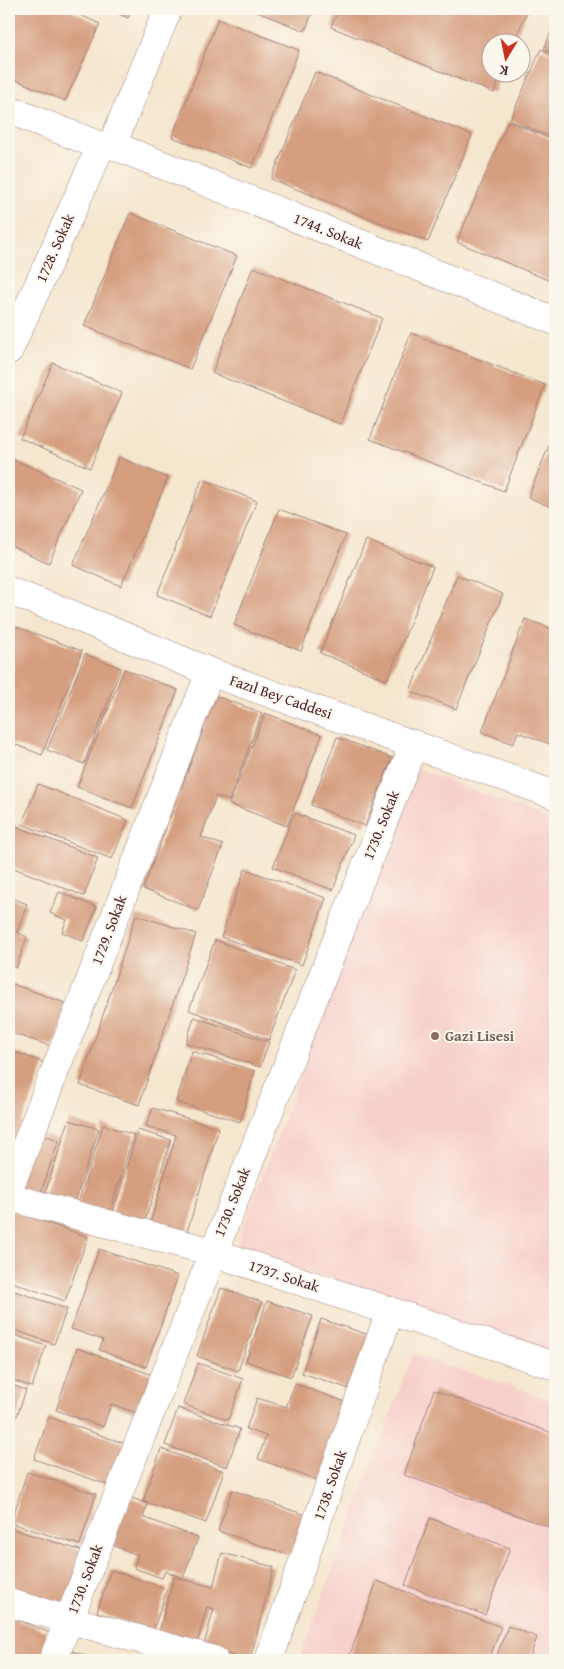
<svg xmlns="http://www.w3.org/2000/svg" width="564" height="1669" font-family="'Gentium Book Plus',serif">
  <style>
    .built { fill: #f7d0cb }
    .building { fill: #d59e7f }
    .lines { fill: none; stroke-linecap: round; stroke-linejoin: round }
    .street-casing { stroke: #a0827c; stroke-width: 29 }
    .street { stroke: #fff; stroke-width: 28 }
    .education-dot { fill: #8d6e63; stroke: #fbf7ec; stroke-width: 2 }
    .labels { text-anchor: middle; stroke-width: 4; stroke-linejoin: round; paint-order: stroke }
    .street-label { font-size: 15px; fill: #4a1f2b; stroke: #fbf7ec }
    .education-label { font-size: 15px; font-weight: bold; fill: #785e54; stroke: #fbf7ec; text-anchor: start }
  </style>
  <rect width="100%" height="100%" fill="#fbf7ec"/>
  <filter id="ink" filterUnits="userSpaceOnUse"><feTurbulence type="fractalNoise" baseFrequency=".02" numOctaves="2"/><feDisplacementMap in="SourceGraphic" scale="10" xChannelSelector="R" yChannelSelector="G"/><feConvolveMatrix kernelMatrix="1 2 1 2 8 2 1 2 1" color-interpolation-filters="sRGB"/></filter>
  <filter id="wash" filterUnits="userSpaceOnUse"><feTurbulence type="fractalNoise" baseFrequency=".0096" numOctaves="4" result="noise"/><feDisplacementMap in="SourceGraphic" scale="20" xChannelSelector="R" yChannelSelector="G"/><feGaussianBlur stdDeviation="1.12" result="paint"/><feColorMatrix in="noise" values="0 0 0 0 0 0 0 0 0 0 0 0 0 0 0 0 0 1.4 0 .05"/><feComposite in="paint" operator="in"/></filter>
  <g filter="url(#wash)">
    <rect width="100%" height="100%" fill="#f5e6ce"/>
    <!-- built -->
    <g class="built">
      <polygon points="416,768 555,822 555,1352 235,1249"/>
      <polygon points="413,1354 555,1401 555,1660 299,1660"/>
    </g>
    <g id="blocks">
      <!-- building -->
      <g class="building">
        <polygon points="11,9 67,9 100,24 65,101 9,77 9,13"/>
        <polygon points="108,9 132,9 128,18"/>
        <polygon points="250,9 314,9 305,31"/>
        <polygon points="338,9 528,9 514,42 492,42 492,72 502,72 494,93 331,27"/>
        <polygon points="218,19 299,50 252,168 172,137"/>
        <polygon points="555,22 555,54 544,49"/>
        <polygon points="541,49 555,56 555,139 510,120"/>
        <polygon points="315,72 472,135 428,242 271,179"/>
        <polygon points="508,121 555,141 555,278 553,282 457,242"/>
        <polygon points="130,213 237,256 190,369 84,326"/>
        <polygon points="253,267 382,318 340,424 212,373"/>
        <polygon points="411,333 545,385 504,491 370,439"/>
        <polygon points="53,363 122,393 90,468 20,438"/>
        <polygon points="555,431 555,509 528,497"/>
        <polygon points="119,457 168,478 121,586 73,565"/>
        <polygon points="12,459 81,489 49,563 9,545 9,467"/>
        <polygon points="202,479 257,501 210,616 157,595"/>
        <polygon points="279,509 346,535 301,651 234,625"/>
        <polygon points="366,540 433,567 387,680 320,653"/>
        <polygon points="457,575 503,594 456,709 410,691"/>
        <polygon points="525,619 555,630 555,746 518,732 513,744 482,732"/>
        <polygon points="9,624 82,651 42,755 9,742"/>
        <polygon points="85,654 121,668 84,764 47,750"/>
        <polygon points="124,669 178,690 132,808 77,787"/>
        <polygon points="216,696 262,713 229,801 216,796 201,837 223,845 198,910 143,889"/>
        <polygon points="265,713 322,735 287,826 229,804"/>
        <polygon points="337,737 392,758 365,826 311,805"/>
        <polygon points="38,784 128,820 112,859 22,824"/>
        <polygon points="294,813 354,835 333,890 273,867"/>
        <polygon points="13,825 98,858 84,896 9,866 9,837"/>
        <polygon points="245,869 326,898 302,965 221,937"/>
        <polygon points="59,892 97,907 83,941 62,932 67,920 50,913"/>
        <polygon points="9,897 27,904 17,932 27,937 16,968 9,965"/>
        <polygon points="136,915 196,934 139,1105 80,1085"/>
        <polygon points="215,940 295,970 269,1040 189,1010"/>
        <polygon points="10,983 68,1004 53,1047 9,1032"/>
        <polygon points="194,1017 269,1042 260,1067 186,1043"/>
        <polygon points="9,1050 45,1063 9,1158"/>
        <polygon points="192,1051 255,1071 240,1122 176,1102"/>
        <polygon points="153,1108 219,1128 185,1238 149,1227 176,1135 146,1126"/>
        <polygon points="69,1120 99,1129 74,1206 44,1196"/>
        <polygon points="103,1125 134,1135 108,1217 77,1206"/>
        <polygon points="138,1130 171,1140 144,1224 112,1214"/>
        <polygon points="34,1132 59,1140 40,1195 16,1187"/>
        <polygon points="10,1210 88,1237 65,1301 9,1281"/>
        <polygon points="99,1249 178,1276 146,1367 99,1350 103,1340 71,1329"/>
        <polygon points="221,1288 262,1302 238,1371 197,1356"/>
        <polygon points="9,1289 67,1309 54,1344 9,1328"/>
        <polygon points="267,1301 313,1316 291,1377 246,1361"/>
        <polygon points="321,1319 372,1336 353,1390 302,1373"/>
        <polygon points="9,1333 46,1346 32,1387 9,1379"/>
        <polygon points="77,1348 153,1375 139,1414 111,1404 103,1427 56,1410"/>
        <polygon points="198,1363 243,1379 228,1420 183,1404"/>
        <polygon points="9,1384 26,1390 17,1416 9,1413"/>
        <polygon points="295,1384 351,1404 323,1482 258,1459 266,1436 246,1429 257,1398 286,1407"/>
        <polygon points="434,1390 555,1434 555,1529 404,1475"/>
        <polygon points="178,1408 240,1429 227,1467 165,1445"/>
        <polygon points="49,1417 126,1444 111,1486 34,1459"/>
        <polygon points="161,1449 224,1471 206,1523 143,1501"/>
        <polygon points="27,1472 96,1494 80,1545 11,1523"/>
        <polygon points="232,1490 312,1517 298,1558 218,1531"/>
        <polygon points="124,1495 148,1504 143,1517 198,1538 183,1578 165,1571 162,1578 134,1568 138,1555 106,1543"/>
        <polygon points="430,1518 510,1548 485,1615 405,1585"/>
        <polygon points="9,1528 86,1552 68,1612 9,1594"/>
        <polygon points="222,1553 274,1567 250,1660 203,1648 214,1609 207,1607 197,1643 159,1632 174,1577 213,1587"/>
        <polygon points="111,1570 167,1589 153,1631 97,1612"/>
        <polygon points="377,1581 501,1627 489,1660 348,1660"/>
        <polygon points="9,1617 53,1634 43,1660 9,1660"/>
        <polygon points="508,1626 537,1637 529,1660 495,1660"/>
        <polygon points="72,1651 97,1660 69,1660"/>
      </g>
    </g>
  </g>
  <g filter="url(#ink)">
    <use href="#blocks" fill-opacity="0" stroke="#a0827c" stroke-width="1"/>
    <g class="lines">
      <!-- street casing -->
      <g class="street-casing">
        <g id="street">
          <polyline points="9,110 101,146 112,145 555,321"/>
          <polyline points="112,145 168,9"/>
          <polyline points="9,350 101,146"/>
          <polyline points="9,591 68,613 210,672 555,795"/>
          <polyline points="9,1189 210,672"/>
          <polyline points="9,1197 212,1252 555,1366"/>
          <polyline points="9,1603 214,1660"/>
          <polyline points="53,1660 414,744"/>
          <polyline points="269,1660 390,1311"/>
        </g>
      </g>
      <!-- street -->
      <use href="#street" class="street"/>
    </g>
  </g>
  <!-- markers -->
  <circle class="education-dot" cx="435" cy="1036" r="5"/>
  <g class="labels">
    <!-- street labels -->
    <g class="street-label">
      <text transform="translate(328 231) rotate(22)" y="5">1744. Sokak</text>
      <text transform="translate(55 248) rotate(-66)" y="5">1728. Sokak</text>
      <text transform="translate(281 697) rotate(19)" y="5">Fazıl Bey Caddesi</text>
      <text transform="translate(381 825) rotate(-68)" y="5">1730. Sokak</text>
      <text transform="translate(109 930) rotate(-69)" y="5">1729. Sokak</text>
      <text transform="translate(232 1202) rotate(-68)" y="5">1730. Sokak</text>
      <text transform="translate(284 1276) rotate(18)" y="5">1737. Sokak</text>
      <text transform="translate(330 1485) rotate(-71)" y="5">1738. Sokak</text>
      <text transform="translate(85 1579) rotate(-69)" y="5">1730. Sokak</text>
    </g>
    <!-- education labels -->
    <g class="education-label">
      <text x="445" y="1041">Gazi Lisesi</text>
    </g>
  </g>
  <!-- margin -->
  <rect width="564" height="1669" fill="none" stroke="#fbf7ec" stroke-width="30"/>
  <!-- north arrow -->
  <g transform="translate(506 58) rotate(190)"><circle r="24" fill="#fbf7ec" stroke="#b4a19f"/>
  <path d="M0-4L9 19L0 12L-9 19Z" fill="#c8321e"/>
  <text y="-8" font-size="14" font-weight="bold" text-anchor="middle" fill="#4a1f2b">K</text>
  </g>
</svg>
